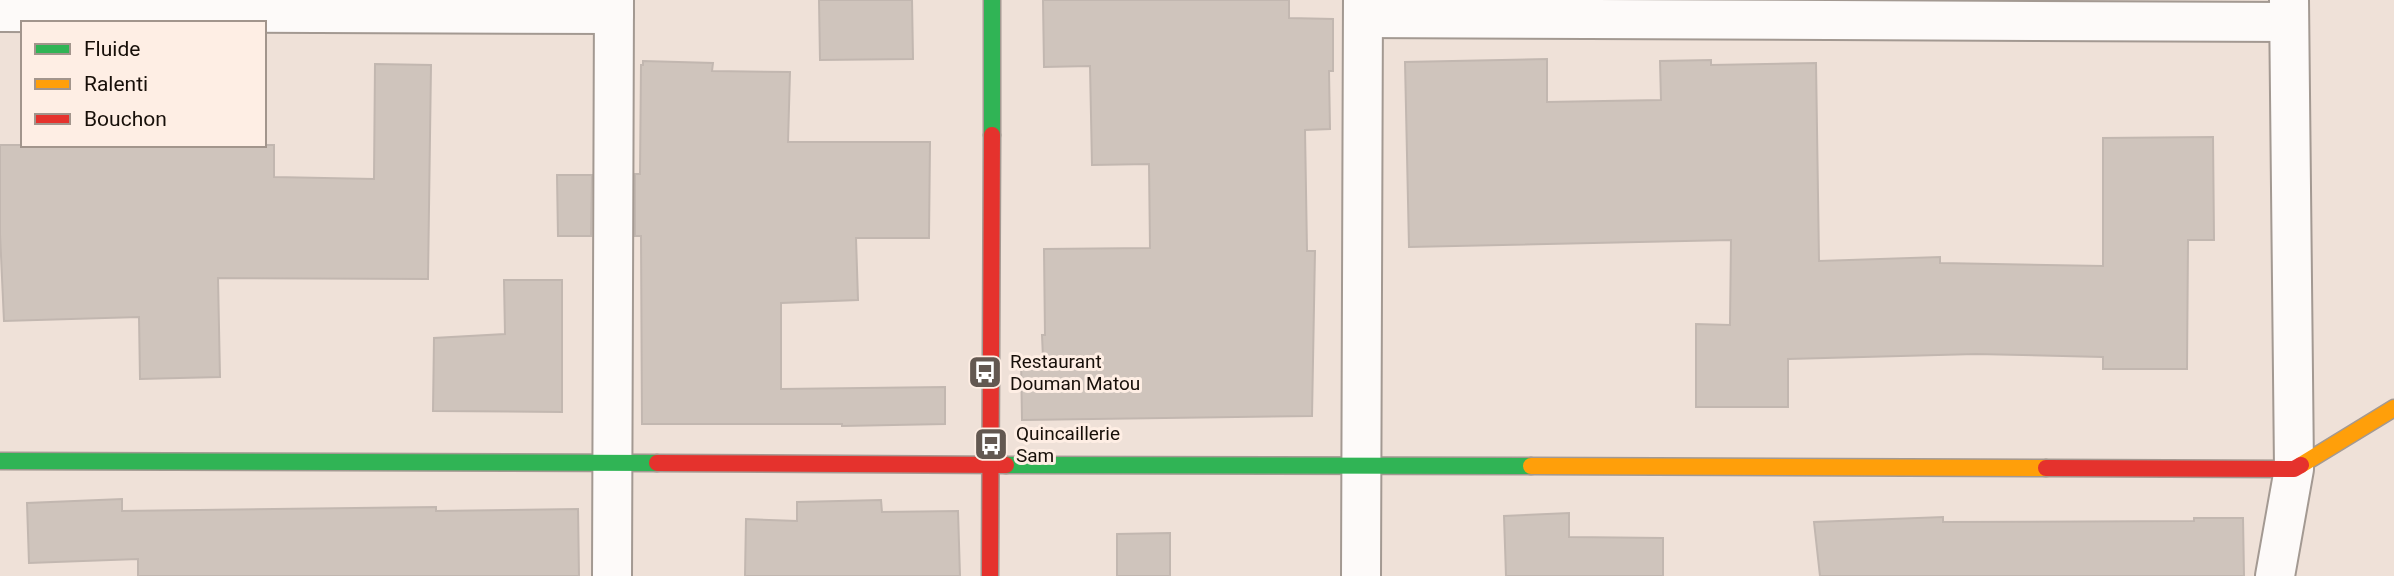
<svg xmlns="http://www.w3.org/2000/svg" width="2394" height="576" font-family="Roboto,sans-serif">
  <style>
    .building { fill: #cfc4bc; stroke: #c2b7b0; stroke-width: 2 }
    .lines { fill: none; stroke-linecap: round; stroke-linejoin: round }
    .street-casing { stroke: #a39992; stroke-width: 42 }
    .fast-casing { stroke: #a39992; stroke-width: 19 }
    .slow-casing { stroke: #a39992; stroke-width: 19 }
    .jam-casing { stroke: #a39992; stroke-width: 19 }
    .street { stroke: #fdfaf9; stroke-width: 38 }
    .fast { stroke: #30b455; stroke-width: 16 }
    .slow { stroke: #ff9f0a; stroke-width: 16 }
    .jam { stroke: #e5322d; stroke-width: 16 }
    .labels { text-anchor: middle; stroke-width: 6; stroke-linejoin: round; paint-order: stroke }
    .poi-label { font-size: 19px; fill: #170f09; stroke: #feeee4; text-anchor: start }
  </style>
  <rect width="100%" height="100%" fill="#efe1d8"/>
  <!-- building -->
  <g class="building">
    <polygon points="819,0 912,0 913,59 820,60"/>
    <polygon points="1043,0 1289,0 1289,18 1333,19 1333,71 1329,71 1330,129 1305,130 1307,251 1315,251 1312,416 1022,420 1021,358 1043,358 1042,335 1045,335 1044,249 1150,248 1149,164 1092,165 1090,66 1044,67"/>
    <polygon points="1547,59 1547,102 1661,100 1660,61 1711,60 1711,65 1816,63 1819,261 1940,257 1940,263 2103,266 2103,138 2213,137 2214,240 2188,240 2187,369 2103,369 2103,357 1976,354 1788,359 1788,407 1696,407 1696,324 1730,325 1731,240 1409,247 1405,62"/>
    <polygon points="643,61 713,63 712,71 790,72 788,142 930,142 929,238 856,238 858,300 781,303 781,389 945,387 945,424 842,426 842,424 642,424 641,236 635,236 635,174 640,174 641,65 643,65"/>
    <polygon points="375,64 431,65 428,279 218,278 220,377 140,379 139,317 4,321 0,234 0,145 274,145 274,177 374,179"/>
    <polygon points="557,175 592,175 591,236 558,236"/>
    <polygon points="504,280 562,280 562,412 433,411 434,338 505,334"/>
    <polygon points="122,499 122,511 436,507 436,511 578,509 579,576 138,576 138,559 29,563 27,503"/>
    <polygon points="881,500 882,512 958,511 960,576 745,576 746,519 797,521 797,502"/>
    <polygon points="1569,513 1569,537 1663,538 1663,576 1506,576 1504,516"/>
    <polygon points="1943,517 1943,522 2194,521 2194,518 2243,518 2244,576 1820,576 1814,522"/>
    <polygon points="1170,533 1170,576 1117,576 1117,534"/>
  </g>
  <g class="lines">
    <!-- street casing -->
    <g class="street-casing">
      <g id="street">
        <polyline points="0,12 614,14"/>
        <polyline points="1363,18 2289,22"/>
        <polyline points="612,576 614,0"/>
        <polyline points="1361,576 1363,0"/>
        <polyline points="2275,576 2294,469 2289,0"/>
      </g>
    </g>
    <!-- fast casing -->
    <g class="fast-casing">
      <g id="fast">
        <polyline points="992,135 992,0"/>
        <polyline points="0,461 657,463"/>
        <polyline points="1006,465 1531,466"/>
      </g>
    </g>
    <!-- slow casing -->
    <g class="slow-casing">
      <g id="slow">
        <polyline points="2301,465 2394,408"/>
        <polyline points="1531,466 2046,468"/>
      </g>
    </g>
    <!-- jam casing -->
    <g class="jam-casing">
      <g id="jam">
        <polyline points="657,463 1006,465"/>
        <polyline points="2046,468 2294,469 2301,465"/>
        <polyline points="990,576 992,135"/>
      </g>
    </g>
    <!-- street -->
    <use href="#street" class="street"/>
    <!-- fast -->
    <use href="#fast" class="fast"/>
    <!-- slow -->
    <use href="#slow" class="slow"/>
    <!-- jam -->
    <use href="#jam" class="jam"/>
  </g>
  <!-- icons -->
  <defs>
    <g id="bus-square" transform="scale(1.75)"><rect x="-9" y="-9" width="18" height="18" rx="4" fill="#635851" stroke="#feeee4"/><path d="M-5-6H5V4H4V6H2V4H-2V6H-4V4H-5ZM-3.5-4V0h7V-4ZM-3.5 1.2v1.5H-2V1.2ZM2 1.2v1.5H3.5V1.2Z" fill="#fff"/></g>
  </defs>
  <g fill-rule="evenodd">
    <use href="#bus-square" x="985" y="372"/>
    <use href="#bus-square" x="991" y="444"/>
  </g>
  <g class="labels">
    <!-- poi labels -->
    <g class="poi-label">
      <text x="1010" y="368">Restaurant<tspan x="1010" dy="22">Douman Matou</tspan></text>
      <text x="1016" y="440">Quincaillerie<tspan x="1016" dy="22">Sam</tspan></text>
    </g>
  </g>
  <!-- legend -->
  <rect x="21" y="21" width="245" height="126" fill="#feeee4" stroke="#a2958c" stroke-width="2"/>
  <rect x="35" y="44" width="35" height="10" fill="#30b455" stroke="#a2958c" stroke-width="2"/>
  <text x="84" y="56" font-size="21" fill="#170f09">Fluide</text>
  <rect x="35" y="79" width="35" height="10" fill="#ff9f0a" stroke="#a2958c" stroke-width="2"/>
  <text x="84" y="91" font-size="21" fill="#170f09">Ralenti</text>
  <rect x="35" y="114" width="35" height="10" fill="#e5322d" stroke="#a2958c" stroke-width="2"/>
  <text x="84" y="126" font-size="21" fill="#170f09">Bouchon</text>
</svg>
